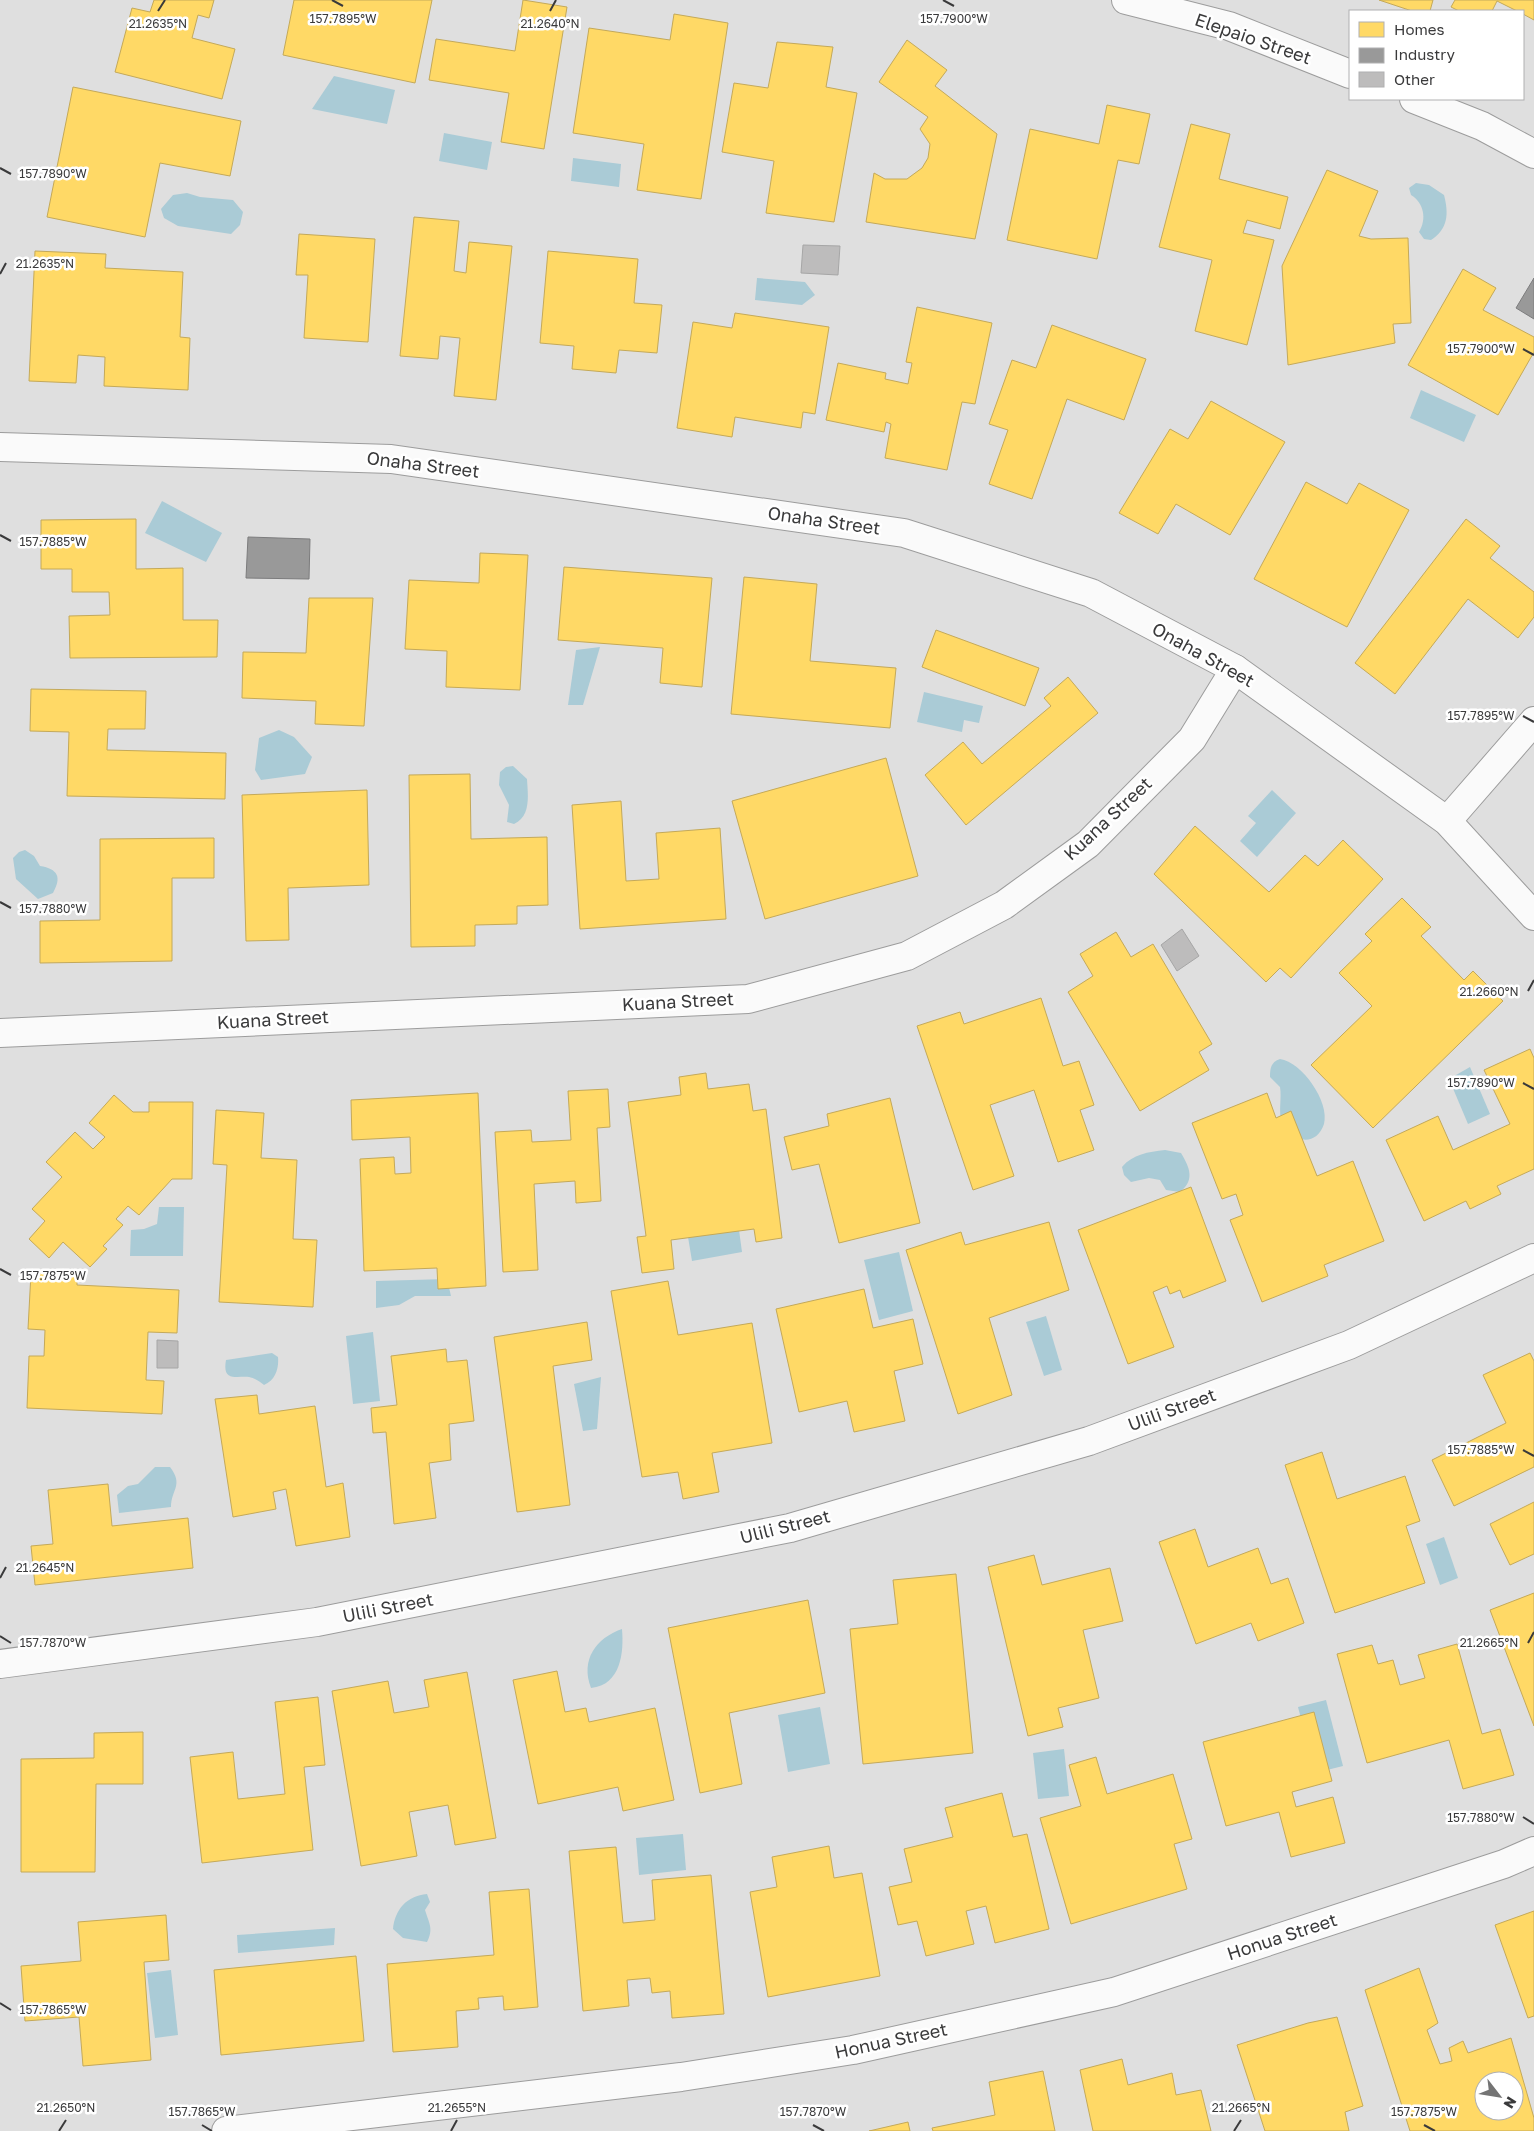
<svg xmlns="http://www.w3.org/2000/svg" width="1534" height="2131" font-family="'Golos Text',sans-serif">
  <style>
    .water { fill: #aacbd6 }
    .homes { fill: #ffd966; stroke: #c4a959; fill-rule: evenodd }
    .industry { fill: #999; stroke: #7c7c7d }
    .building { fill: #bdbcbc; stroke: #a6a6a6 }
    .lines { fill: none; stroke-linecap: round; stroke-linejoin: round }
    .street-casing { stroke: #9c9c9c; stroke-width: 30 }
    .secondary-casing { stroke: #9c9c9c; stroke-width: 30 }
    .street { stroke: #fafafa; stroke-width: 28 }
    .secondary { stroke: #fafafa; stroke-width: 28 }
    .ticks { fill: none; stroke: #3a3a3b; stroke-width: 2 }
    .labels { text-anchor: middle; stroke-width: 5; stroke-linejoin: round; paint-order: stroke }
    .street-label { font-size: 18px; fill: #3a3a3b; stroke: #fff }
    .ticks-label { font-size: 12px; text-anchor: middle; fill: #3a3a3b; stroke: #fff; stroke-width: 5; stroke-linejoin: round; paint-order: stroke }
  </style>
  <rect width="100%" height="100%" fill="#dfdfdf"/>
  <!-- water -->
  <g class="water">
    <polygon points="334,76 395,90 387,124 312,109"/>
    <polygon points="444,133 492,142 487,170 439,161"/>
    <polygon points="573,158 621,164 619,187 571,181"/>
    <path d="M1416,183L1429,185L1444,195C1449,214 1448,229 1431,240L1424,239L1419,232C1427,219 1424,203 1411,195L1409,188Z"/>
    <polygon points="187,193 200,197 233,200 243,212 240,225 231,234 178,226 164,218 161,209 173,195"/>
    <polygon points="757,278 805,282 815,295 802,305 755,300"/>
    <polygon points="1421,390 1476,415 1464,442 1410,418"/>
    <polygon points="162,501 222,533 206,562 145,533"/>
    <polygon points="600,647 583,705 568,705 576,650"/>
    <polygon points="924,692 983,706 979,723 964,720 962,732 917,722"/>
    <polygon points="279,730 294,737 312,757 305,774 261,780 255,770 259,738"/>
    <path d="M513,766L527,779C528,796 531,816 514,824L507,822L509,805L499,785L500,772L506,767Z"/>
    <polygon points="1272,790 1296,813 1257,857 1240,841 1256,823 1248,816"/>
    <path d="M25,850L34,856L40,866C58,869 62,877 53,893L38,899L16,879L13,858L19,852Z"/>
    <path d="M1280,1059C1302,1062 1330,1102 1324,1124C1316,1148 1291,1142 1282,1122C1278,1113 1282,1098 1280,1087L1270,1077C1270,1068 1271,1062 1280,1059Z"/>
    <polygon points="1470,1067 1490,1114 1468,1124 1449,1079"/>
    <path d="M1165,1150L1181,1153C1190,1168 1195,1180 1180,1192L1166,1190L1160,1180L1149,1178L1131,1182L1124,1175L1122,1167C1133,1154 1148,1152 1165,1150Z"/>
    <polygon points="159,1207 184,1207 183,1256 130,1256 131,1230 144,1229 157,1224"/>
    <polygon points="739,1230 742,1252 692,1261 688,1237"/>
    <polygon points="899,1252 913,1311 879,1320 864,1260"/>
    <polygon points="447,1279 451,1296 415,1296 399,1305 376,1308 376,1281"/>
    <polygon points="1046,1316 1062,1370 1044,1376 1026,1322"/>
    <polygon points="373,1332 380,1401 353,1404 346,1336"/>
    <path d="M272,1353L278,1357C279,1368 276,1380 264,1385C260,1382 255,1378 249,1377C236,1376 222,1382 226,1360Z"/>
    <polygon points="601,1377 597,1429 583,1431 574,1384"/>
    <path d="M155,1467H170C184,1485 171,1490 171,1507L119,1513L117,1495L128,1486L138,1484Z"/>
    <polygon points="1444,1537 1458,1578 1440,1585 1426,1544"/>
    <path d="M622,1629C624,1652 621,1685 591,1688C580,1660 596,1638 622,1629Z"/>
    <polygon points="1326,1700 1343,1766 1315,1773 1298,1707"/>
    <polygon points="820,1707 830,1764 788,1772 778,1715"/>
    <polygon points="1064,1749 1069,1796 1038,1799 1033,1753"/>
    <polygon points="683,1834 686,1870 639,1875 636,1838"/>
    <path d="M427,1894L430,1902L425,1910C429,1923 434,1929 427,1942L403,1938L393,1929C395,1909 407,1896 427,1894Z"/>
    <polygon points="335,1928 334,1945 238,1953 237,1935"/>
    <polygon points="171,1970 178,2035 155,2038 147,1973"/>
  </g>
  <!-- homes -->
  <g class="homes">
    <polygon points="154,0 214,0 209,18 198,15 192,38 235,49 222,99 115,72 132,8 150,12"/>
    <polygon points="294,0 432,0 415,83 283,55"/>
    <polygon points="523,0 567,7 544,149 501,142 509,93 429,80 436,39 515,51"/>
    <polygon points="1379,0 1433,0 1430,11 1412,11"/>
    <polygon points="1455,0 1534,0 1534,20 1523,14 1523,11 1517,11 1497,1 1492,11 1459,11 1451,7"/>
    <polygon points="674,14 728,23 701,199 637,190 644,144 573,133 589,28 670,40"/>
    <polygon points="907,40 947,70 935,86 997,134 975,239 866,222 874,173 885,179 907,179 922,168 928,158 930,144 920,129 928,117 879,82"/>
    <polygon points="777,42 833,47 826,87 857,93 834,222 766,213 774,161 722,152 734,83 768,88"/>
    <polygon points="73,87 241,121 230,176 160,163 145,237 47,217"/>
    <polygon points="1107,105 1150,114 1139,164 1118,160 1097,259 1007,240 1030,129 1099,144"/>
    <polygon points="1191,124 1230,134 1219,179 1288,197 1280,229 1247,220 1243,233 1274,240 1247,345 1195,331 1212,260 1159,247"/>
    <polygon points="1327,170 1378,191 1359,236 1371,239 1408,238 1411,323 1393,324 1395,343 1288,365 1282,266"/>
    <polygon points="414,217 459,221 454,271 466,273 469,242 512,246 496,400 454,396 460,338 440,336 438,359 400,356"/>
    <polygon points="299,234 375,239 368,342 304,338 308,275 296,275"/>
    <polygon points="35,251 106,254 105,268 183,272 180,337 190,338 188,390 104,386 105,357 78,355 76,383 29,381"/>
    <polygon points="548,251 638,259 634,303 662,305 657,353 619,350 616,373 572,369 574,346 540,343"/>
    <polygon points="1463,269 1496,288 1483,310 1534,337 1534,352 1498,415 1408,365"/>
    <polygon points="917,307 992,323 975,404 962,402 947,470 885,458 891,424 886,422 884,432 826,420 838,363 886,373 885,379 908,384 912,363 906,362"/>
    <polygon points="735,313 829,327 815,414 803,412 801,428 735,417 732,437 677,428 693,322 732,328"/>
    <polygon points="1052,325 1146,359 1124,420 1067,399 1032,499 989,484 1008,430 989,424 1012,360 1036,368"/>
    <polygon points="1211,401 1285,442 1230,535 1176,504 1158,534 1119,513 1170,429 1188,439"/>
    <polygon points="1306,482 1347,504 1359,483 1409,510 1347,627 1254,579"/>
    <polygon points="136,519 136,569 183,568 183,620 218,620 217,657 70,658 69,616 110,615 109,592 72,592 72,569 41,569 41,520"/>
    <polygon points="1466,519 1500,546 1490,558 1534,592 1534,617 1518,638 1468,599 1395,694 1355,663"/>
    <polygon points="480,553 528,555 520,690 446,687 447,651 405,649 409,580 479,583"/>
    <polygon points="564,567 712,578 702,687 660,683 663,648 558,640"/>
    <polygon points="744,577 817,584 810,661 896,668 890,728 731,714"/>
    <polygon points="309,598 373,598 364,726 315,724 316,701 242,698 243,652 306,653"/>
    <polygon points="936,630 1039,668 1025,706 922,667"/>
    <polygon points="1068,677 1098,713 966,825 925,775 963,742 982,764 1051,706 1044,698"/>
    <polygon points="31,689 146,691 145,729 108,729 107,750 226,753 225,799 67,796 69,732 30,731"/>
    <polygon points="886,758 918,876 765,919 732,801"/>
    <polygon points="470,774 471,839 547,837 548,905 517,906 517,924 475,925 475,946 411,947 409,775"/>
    <polygon points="367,790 369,885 288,888 289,940 246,941 242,795"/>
    <polygon points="621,801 626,881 659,879 656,833 720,828 726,919 580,929 572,805"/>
    <polygon points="1195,826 1269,892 1305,855 1318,866 1343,840 1383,879 1291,978 1280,968 1266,982 1154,874"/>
    <polygon points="214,838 214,878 172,878 172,961 40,963 40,921 100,920 100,839"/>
    <polygon points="1402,898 1431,927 1421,936 1464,980 1473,971 1503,1001 1373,1128 1311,1065 1372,1006 1339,973 1372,941 1365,934"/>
    <polygon points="1116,932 1131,957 1153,944 1212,1044 1199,1052 1209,1070 1140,1111 1068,992 1093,976 1080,954"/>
    <polygon points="1041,998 1063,1066 1079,1061 1094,1105 1080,1110 1094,1150 1058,1162 1034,1090 990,1105 1014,1176 973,1190 917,1026 960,1012 964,1024"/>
    <polygon points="1530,1049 1534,1058 1534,1169 1497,1186 1501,1194 1470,1209 1466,1201 1424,1221 1386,1140 1438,1116 1453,1150 1510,1124 1484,1070"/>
    <polygon points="706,1073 708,1089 749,1084 753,1111 766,1109 782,1238 756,1242 754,1229 671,1240 674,1269 642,1273 637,1237 646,1236 628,1102 681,1095 679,1077"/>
    <polygon points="608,1089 610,1127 597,1128 601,1201 576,1203 575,1181 534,1184 538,1270 503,1272 495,1132 531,1130 532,1142 571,1140 568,1091"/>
    <polygon points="478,1093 486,1286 438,1289 437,1268 364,1271 360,1159 394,1157 395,1174 411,1173 410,1137 352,1140 351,1100"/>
    <polygon points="1267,1093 1276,1118 1291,1111 1317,1176 1353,1161 1384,1241 1324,1265 1328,1276 1262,1302 1230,1220 1243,1215 1236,1194 1222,1199 1192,1123"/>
    <polygon points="114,1095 133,1112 149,1112 149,1102 193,1102 192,1179 172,1179 139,1215 128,1206 116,1219 123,1225 103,1246 107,1249 90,1267 63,1242 49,1258 29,1239 45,1221 32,1209 62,1177 46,1162 75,1132 93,1149 105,1137 89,1123"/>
    <polygon points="890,1098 920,1223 839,1243 819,1164 792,1170 784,1137 829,1126 827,1114"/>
    <polygon points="216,1110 264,1113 261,1158 297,1160 293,1239 317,1240 313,1307 219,1302 227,1165 213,1164"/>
    <polygon points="1191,1187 1226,1281 1183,1298 1180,1290 1170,1294 1167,1286 1153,1292 1174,1347 1128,1364 1078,1230"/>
    <polygon points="1049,1222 1069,1290 989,1318 1012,1395 958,1414 906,1250 961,1232 965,1245"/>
    <polygon points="31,1273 77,1274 77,1285 179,1290 177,1333 148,1332 146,1380 164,1381 162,1414 27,1408 29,1356 44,1356 45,1330 28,1329"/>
    <polygon points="668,1281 678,1335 752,1323 772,1443 712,1453 719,1492 683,1499 678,1472 642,1477 611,1291"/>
    <polygon points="864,1289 873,1328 913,1319 923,1364 894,1371 905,1421 854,1432 847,1401 799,1412 776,1309"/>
    <polygon points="587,1322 592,1360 553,1366 570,1505 517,1512 494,1337"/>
    <polygon points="446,1349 447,1362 467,1360 474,1421 449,1424 451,1460 429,1463 436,1518 394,1524 386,1432 373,1433 371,1408 397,1405 391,1356"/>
    <polygon points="1530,1353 1534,1361 1534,1467 1454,1506 1432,1460 1506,1423 1483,1375"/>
    <polygon points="257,1395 259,1414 315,1406 326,1487 343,1483 350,1537 296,1546 286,1489 273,1492 276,1509 233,1517 215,1399"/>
    <polygon points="1322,1452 1337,1499 1405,1476 1420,1521 1406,1526 1425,1583 1335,1613 1285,1465"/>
    <polygon points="108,1484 112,1526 188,1518 193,1568 35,1585 31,1546 53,1544 48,1490"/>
    <polygon points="1534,1502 1534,1554 1510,1565 1490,1524"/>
    <polygon points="1195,1529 1208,1567 1258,1548 1271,1584 1288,1578 1304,1623 1258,1641 1251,1623 1196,1644 1159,1542"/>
    <polygon points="1034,1555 1042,1585 1110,1568 1123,1621 1083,1630 1099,1698 1058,1708 1063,1727 1028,1736 988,1567"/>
    <polygon points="956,1574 973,1753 863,1764 850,1629 898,1624 893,1580"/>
    <polygon points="1534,1593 1534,1726 1490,1610"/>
    <polygon points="808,1600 825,1693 729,1713 742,1784 700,1793 668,1628"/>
    <polygon points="1457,1644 1482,1734 1500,1729 1514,1775 1463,1789 1449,1740 1367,1763 1337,1654 1372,1645 1378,1664 1393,1660 1400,1685 1425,1678 1418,1655"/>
    <polygon points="557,1671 565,1712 586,1708 589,1722 655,1708 674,1800 623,1811 618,1787 538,1804 513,1680"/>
    <polygon points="467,1672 496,1838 455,1845 448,1805 409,1812 417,1856 361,1866 332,1691 388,1681 394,1713 429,1707 424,1680"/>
    <polygon points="318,1697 325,1765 304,1767 313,1850 202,1863 190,1757 233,1752 238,1799 285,1794 275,1702"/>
    <polygon points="1314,1712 1332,1781 1292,1792 1296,1807 1333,1797 1345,1843 1291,1857 1279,1812 1226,1826 1203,1742"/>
    <polygon points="143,1732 143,1784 96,1784 95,1872 21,1872 21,1759 94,1758 94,1733"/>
    <polygon points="1096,1757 1107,1794 1173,1774 1192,1839 1174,1844 1187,1889 1071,1924 1040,1818 1081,1806 1069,1765"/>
    <polygon points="1002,1793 1013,1837 1027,1834 1049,1929 995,1943 986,1906 966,1911 974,1944 926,1956 917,1921 898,1925 889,1887 912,1882 904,1849 953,1837 945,1808"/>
    <polygon points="829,1846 834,1878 862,1873 880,1976 768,1997 750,1892 777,1887 772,1857"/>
    <polygon points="616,1847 623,1923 655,1920 652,1880 711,1875 724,2014 672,2018 670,1991 652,1993 650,1978 627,1980 629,2006 583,2011 569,1851"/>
    <polygon points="529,1889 538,2007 504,2010 503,1996 478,1998 479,2009 456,2011 458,2047 393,2052 387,1964 494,1955 489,1892"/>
    <polygon points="1534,1911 1534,2016 1528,2018 1495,1925"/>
    <polygon points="166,1915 169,1960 144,1962 151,2060 83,2066 79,2017 25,2021 21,1966 81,1961 78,1922"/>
    <polygon points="356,1956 364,2041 221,2055 214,1970"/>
    <path d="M1419,1968L1438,2023L1427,2030L1440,2064L1452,2061L1449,2048L1463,2041L1468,2053L1511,2038L1534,2118V2131H1410L1365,1990ZM1484,2081H1514V2111H1484Z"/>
    <polygon points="1337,2017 1363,2106 1345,2112 1349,2131 1265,2131 1237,2045 1308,2023"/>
    <polygon points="1122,2059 1128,2085 1172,2073 1176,2095 1201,2090 1211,2131 1093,2131 1080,2070"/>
    <polygon points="1043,2071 1055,2131 933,2131 932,2128 995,2115 989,2082"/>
    <polygon points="908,2122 910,2131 869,2131"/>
  </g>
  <!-- industry -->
  <g class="industry">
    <polygon points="1534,278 1534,319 1516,308"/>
    <polygon points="248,537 310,539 309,579 246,578"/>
  </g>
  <!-- building -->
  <g class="building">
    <polygon points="803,245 840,246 838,275 801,273"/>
    <polygon points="1182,929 1199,956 1177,971 1161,945"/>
    <polygon points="157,1340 178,1341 178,1368 157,1368"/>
  </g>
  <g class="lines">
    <!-- street casing -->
    <g class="street-casing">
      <g id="street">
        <polyline points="0,447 391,459 904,533 1091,593 1235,669 1447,821 1534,916"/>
        <polyline points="1447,821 1534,721"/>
        <polyline points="0,1033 748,999 907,956 1004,905 1088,844 1192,739 1235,669"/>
        <polyline points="0,1664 317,1622 790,1528 1089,1441 1349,1345 1534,1258"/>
        <polyline points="226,2131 681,2077 853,2050 1114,1992 1504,1864 1534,1851"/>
      </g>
    </g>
    <!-- secondary casing -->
    <g class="secondary-casing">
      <g id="secondary">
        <polyline points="1126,0 1229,26 1350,74"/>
        <polyline points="1414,99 1482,126 1534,154"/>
      </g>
    </g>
    <!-- street -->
    <use href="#street" class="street"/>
    <!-- secondary -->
    <use href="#secondary" class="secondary"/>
  </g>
  <!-- ticks -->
  <path class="ticks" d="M332,0L343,6M943,0L954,6M158,11L165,0M550,11L556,0M0,168L11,174M0,274L6,263M1523,349L1534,355M0,535L11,541M1523,716L1534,722M0,902L11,908M1528,991L1534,980M1523,1083L1534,1089M0,1269L11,1275M1523,1450L1534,1456M0,1578L6,1567M0,1636L11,1643M1528,1643L1534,1632M1523,1817L1534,1824M0,2003L11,2010M202,2125L212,2131M813,2125L824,2131M1424,2125L1435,2131M59,2131L66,2120M451,2131L457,2120M1234,2131L1241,2120"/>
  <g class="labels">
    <!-- street labels -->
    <g class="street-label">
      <text transform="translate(1253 39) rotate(19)" y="6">Elepaio Street</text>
      <text transform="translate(423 465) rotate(7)" y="6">Onaha Street</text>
      <text transform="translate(824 521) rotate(8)" y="6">Onaha Street</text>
      <text transform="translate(1203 655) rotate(29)" y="6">Onaha Street</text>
      <text transform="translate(1108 819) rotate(-43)" y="6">Kuana Street</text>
      <text transform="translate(678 1002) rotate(-3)" y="6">Kuana Street</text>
      <text transform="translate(273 1020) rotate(-3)" y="6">Kuana Street</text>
      <text transform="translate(1172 1410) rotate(-20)" y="6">Ulili Street</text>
      <text transform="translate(785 1527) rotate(-14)" y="6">Ulili Street</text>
      <text transform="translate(388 1608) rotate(-11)" y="6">Ulili Street</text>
      <text transform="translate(1282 1937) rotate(-18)" y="6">Honua Street</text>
      <text transform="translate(891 2041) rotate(-12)" y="6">Honua Street</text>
    </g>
  </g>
  <g class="ticks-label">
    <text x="343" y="23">157.7895°W</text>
    <text x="954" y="23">157.7900°W</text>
    <text x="158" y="28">21.2635°N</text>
    <text x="550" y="28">21.2640°N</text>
    <text x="53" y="178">157.7890°W</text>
    <text x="45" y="268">21.2635°N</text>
    <text x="1481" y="353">157.7900°W</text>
    <text x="53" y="546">157.7885°W</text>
    <text x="1481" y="720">157.7895°W</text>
    <text x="53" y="913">157.7880°W</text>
    <text x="1489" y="996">21.2660°N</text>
    <text x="1481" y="1087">157.7890°W</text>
    <text x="53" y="1280">157.7875°W</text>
    <text x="1481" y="1454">157.7885°W</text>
    <text x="45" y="1572">21.2645°N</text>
    <text x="53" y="1647">157.7870°W</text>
    <text x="1489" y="1647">21.2665°N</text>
    <text x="1481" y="1822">157.7880°W</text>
    <text x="53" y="2014">157.7865°W</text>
    <text x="66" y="2112">21.2650°N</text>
    <text x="457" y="2112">21.2655°N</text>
    <text x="1241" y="2112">21.2665°N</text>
    <text x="202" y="2116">157.7865°W</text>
    <text x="813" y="2116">157.7870°W</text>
    <text x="1424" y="2116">157.7875°W</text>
  </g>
  <!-- legend -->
  <rect x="1349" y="10" width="175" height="90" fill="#ffffff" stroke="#b0b0b1"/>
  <rect x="1359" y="22" width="25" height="15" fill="#ffd966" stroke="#b0b0b1"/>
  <text x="1394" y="35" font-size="15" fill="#3a3a3b">Homes</text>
  <rect x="1359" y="48" width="25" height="15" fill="#999999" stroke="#b0b0b1"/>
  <text x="1394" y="60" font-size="15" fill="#3a3a3b">Industry</text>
  <rect x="1359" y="72" width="25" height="15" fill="#bdbcbc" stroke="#b0b0b1"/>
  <text x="1394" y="85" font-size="15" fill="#3a3a3b">Other</text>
  <!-- north arrow -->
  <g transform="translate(1499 2096) rotate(121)"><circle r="24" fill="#ffffff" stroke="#b0b0b1"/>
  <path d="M0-4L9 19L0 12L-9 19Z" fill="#747474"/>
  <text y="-8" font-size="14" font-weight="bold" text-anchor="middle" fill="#3a3a3b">N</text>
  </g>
</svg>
